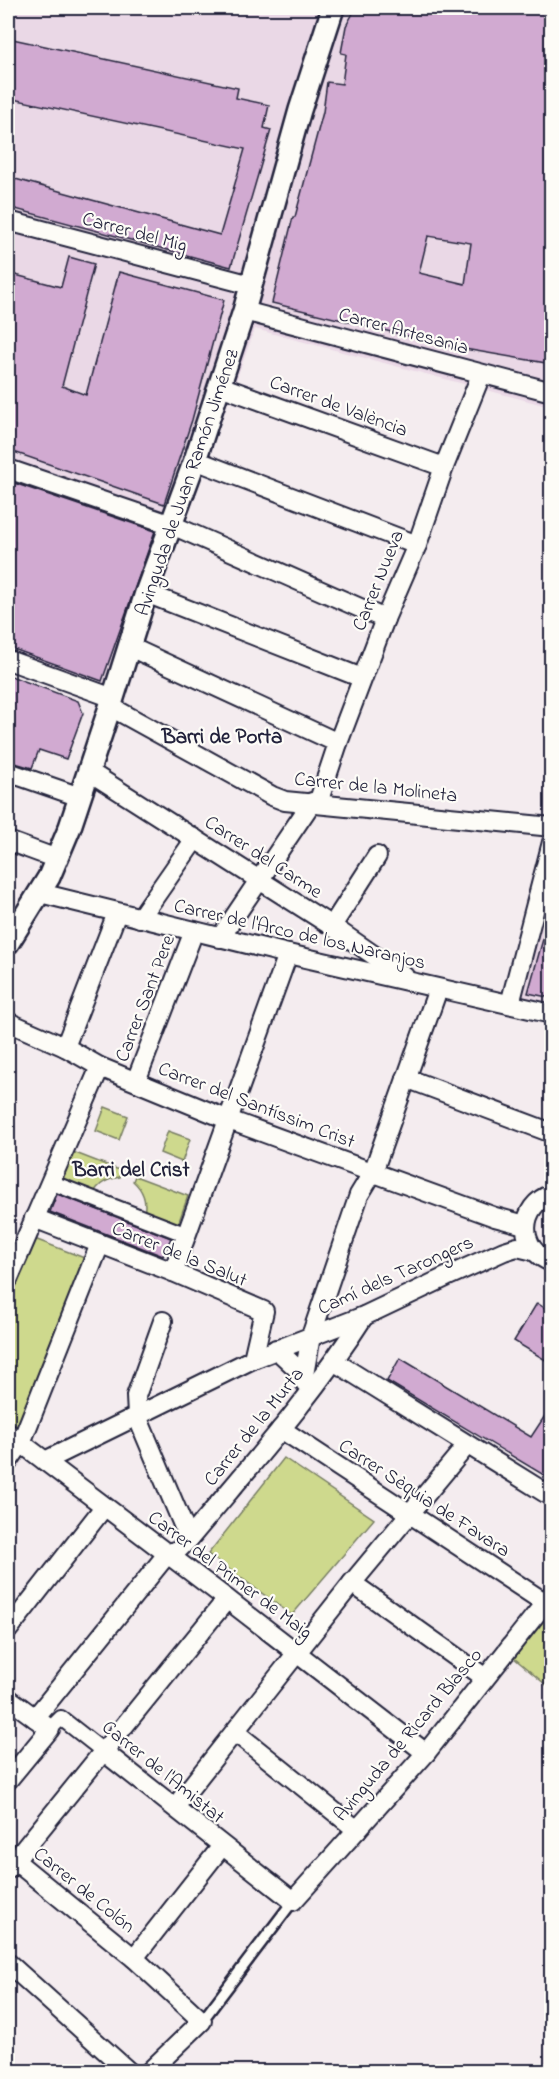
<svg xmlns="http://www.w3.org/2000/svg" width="559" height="2079" font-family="'Indie Flower',sans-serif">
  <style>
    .built { fill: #ead8e6 }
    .green { fill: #ced98d; stroke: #787e64; stroke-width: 1.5 }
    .building { fill: #d1aad1; stroke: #22223b; stroke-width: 1.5; fill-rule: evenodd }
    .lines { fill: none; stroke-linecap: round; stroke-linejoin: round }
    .service-casing { stroke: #22223b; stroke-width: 14 }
    .pedestrian-casing { stroke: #22223b; stroke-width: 18 }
    .minor-casing { stroke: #22223b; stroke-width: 22 }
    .tertiary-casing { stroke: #22223b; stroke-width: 26 }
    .service { stroke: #fdfcf7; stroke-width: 9 }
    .pedestrian { stroke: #fdfcf7; stroke-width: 14 }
    .minor { stroke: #fdfcf7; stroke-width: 18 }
    .tertiary { stroke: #fdfcf7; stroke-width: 21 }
    .labels { text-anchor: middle; stroke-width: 4.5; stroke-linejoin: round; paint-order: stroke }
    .street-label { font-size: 20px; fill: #22223b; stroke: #fdfcf7 }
    .neighbourhood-label { font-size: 21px; font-weight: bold; fill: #22223b; stroke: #fdfcf7 }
  </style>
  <rect width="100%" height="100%" fill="#f4ecef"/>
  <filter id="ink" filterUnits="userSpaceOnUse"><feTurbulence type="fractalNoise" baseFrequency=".0167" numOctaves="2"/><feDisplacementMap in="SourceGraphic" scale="12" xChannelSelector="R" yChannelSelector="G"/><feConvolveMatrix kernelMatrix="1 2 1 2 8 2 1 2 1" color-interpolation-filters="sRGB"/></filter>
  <g filter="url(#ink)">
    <!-- built -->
    <g class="built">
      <polygon points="8,8 551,8 551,407 255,329 119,696 8,657"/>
      <polygon points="551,885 551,1004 523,997"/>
    </g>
    <!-- green -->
    <g class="green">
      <polygon points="105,1107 128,1116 119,1140 96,1131"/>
      <polygon points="168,1131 190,1139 182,1162 160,1153"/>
      <path d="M73,1152L122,1171L120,1177C108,1179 99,1183 93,1194L60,1181Z"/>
      <path d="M135,1176L188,1196L177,1227L144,1214C147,1201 143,1190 133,1181Z"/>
      <polygon points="32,1238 87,1259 16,1430 8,1422 8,1300"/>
      <polygon points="284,1458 374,1519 292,1615 208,1554"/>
      <polygon points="551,1612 552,1689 551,1689 514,1658"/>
    </g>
    <!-- building -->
    <g class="building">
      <path d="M356,8H409L441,11V8H552V364L453,347L272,303L293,217H295L323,112L327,82L342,84L346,54L341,53L346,26ZM428,236L471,243L465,284L419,273Z"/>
      <polygon points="8,38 238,88 236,98 269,105 264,128 271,130 231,267 8,207 8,177 220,235 245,149 8,98"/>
      <polygon points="69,257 94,264 62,386 86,395 119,272 224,300 192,420 164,504 8,450 8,273 61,287"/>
      <polygon points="8,481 155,531 102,681 8,647"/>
      <polygon points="8,675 78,701 83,713 66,759 39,750 32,768 8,761"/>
      <polygon points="548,921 552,921 552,998 528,993"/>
      <polygon points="57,1194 171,1238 163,1256 50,1212"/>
      <polygon points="537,1303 552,1313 552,1364 514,1341"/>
      <polygon points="400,1358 531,1437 552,1405 552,1480 387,1381"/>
    </g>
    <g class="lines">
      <!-- service casing -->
      <g class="service-casing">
        <polyline id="service" points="202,2021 293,1901"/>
      </g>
      <!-- pedestrian casing -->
      <g class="pedestrian-casing">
        <g id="pedestrian">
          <polyline points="50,1182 187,1235"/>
          <polyline points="50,1729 61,1718 103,1751"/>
        </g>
      </g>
      <!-- minor casing -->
      <g class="minor-casing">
        <g id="minor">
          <polyline points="8,221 251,285"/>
          <polyline points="244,311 552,392"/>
          <polyline points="220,386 444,467"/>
          <polyline points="195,460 417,545"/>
          <polyline points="8,469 172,525 385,619"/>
          <polyline points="146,593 362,678"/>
          <polyline points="130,647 338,743"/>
          <polyline points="8,660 113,698"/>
          <polyline points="111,707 272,796 285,801 552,827"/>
          <polyline points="88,771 330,925 404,976"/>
          <polyline points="8,772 80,797"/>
          <polyline points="318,803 338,743 385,619 417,545 444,467 481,375"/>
          <polyline points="8,841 57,859"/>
          <polyline points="40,893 288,954 552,1014"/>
          <polyline points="140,918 195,839"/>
          <polyline points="332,926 377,856"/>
          <polyline points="220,938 312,802"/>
          <polyline points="510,1004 552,842"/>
          <polyline points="8,1022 65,1047 100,1067 229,1120 495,1217 525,1225"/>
          <polyline points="65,1047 117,913"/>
          <polyline points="406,1078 552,1133"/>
          <polyline points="136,1081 194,931"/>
          <path d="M552,1194C518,1205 517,1251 552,1262"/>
          <polyline points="34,1218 173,1272 264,1311 253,1359"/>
          <polyline points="173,1272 288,954"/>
          <polyline points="8,1280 100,1067"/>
          <polyline points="163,1321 136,1396 137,1416 189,1539"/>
          <polyline points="276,1349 304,1375 305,1383"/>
          <polyline points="335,1362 552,1497"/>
          <polyline points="304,1375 311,1336 359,1195 373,1172 438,989"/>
          <polyline points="281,1429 544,1602"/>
          <polyline points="8,1433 227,1599 426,1753"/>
          <polyline points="45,1461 253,1359 364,1316 446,1277 504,1251 517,1247 534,1251"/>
          <polyline points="8,1462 21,1443 100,1244"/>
          <polyline points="352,1583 484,1677"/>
          <polyline points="8,1630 104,1507"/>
          <polyline points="8,1698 50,1729 8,1780"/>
          <path d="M35,1718L168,1553L178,1550L189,1539C250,1466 313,1396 364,1316"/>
          <polyline points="235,1732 357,1830"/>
          <polyline points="103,1751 293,1901 426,1753 552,1594"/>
          <polyline points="175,1807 352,1583 467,1445"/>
          <polyline points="8,1855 134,1958 202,2021 149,2072"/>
          <polyline points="8,1869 227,1599"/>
          <polyline points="134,1958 222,1846"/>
          <polyline points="8,1963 129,2072"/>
        </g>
      </g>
      <!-- tertiary casing -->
      <g class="tertiary-casing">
        <polyline id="tertiary" points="8,943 49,877 70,827 113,698 146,593 195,460 244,311 300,110 333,8"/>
      </g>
      <!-- service -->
      <use href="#service" class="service"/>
      <!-- pedestrian -->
      <use href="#pedestrian" class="pedestrian"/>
      <!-- minor -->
      <use href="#minor" class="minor"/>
      <!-- tertiary -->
      <use href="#tertiary" class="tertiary"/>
    </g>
  </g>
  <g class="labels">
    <!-- street labels -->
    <g class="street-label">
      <text transform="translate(135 231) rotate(15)" y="7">Carrer del Mig</text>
      <text transform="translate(404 330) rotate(15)" y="7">Carrer Artesania</text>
      <text transform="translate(339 405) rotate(20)" y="7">Carrer de València</text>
      <text transform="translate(186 482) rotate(-71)" y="7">Avinguda de Juan Ramón Jiménez</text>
      <text transform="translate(377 580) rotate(-68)" y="7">Carrer Nueva</text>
      <text transform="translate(376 786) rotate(6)" y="7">Carrer de la Molineta</text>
      <text transform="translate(264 856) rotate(33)" y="7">Carrer del Carme</text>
      <text transform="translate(300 933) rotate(13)" y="7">Carrer de l'Arco de los Naranjos</text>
      <text transform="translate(144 998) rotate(-69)" y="7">Carrer Sant Pere</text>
      <text transform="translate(257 1104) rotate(21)" y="7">Carrer del Santíssim Crist</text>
      <text transform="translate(180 1253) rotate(22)" y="7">Carrer de la Salut</text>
      <text transform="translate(395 1274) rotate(-24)" y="7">Camí dels Tarongers</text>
      <text transform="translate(253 1426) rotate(-51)" y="7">Carrer de la Murta</text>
      <text transform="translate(425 1497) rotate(33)" y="7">Carrer Sèquia de Favara</text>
      <text transform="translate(231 1574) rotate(37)" y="7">Carrer del Primer de Maig</text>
      <text transform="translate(407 1734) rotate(-50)" y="7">Avinguda de Ricard Blasco</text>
      <text transform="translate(164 1771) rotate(39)" y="7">Carrer de l'Amistat</text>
      <text transform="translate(85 1889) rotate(39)" y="7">Carrer de Colón</text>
    </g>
    <!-- neighbourhood labels -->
    <g class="neighbourhood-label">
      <text x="222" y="743">Barri de Porta</text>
      <text x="131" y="1176">Barri del Crist</text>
    </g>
  </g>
  <!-- margin -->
  <rect width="559" height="2079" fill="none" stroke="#fdfcf7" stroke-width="30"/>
  <rect x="15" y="15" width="529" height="2049" fill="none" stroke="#22223b" stroke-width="2" filter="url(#ink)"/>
</svg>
